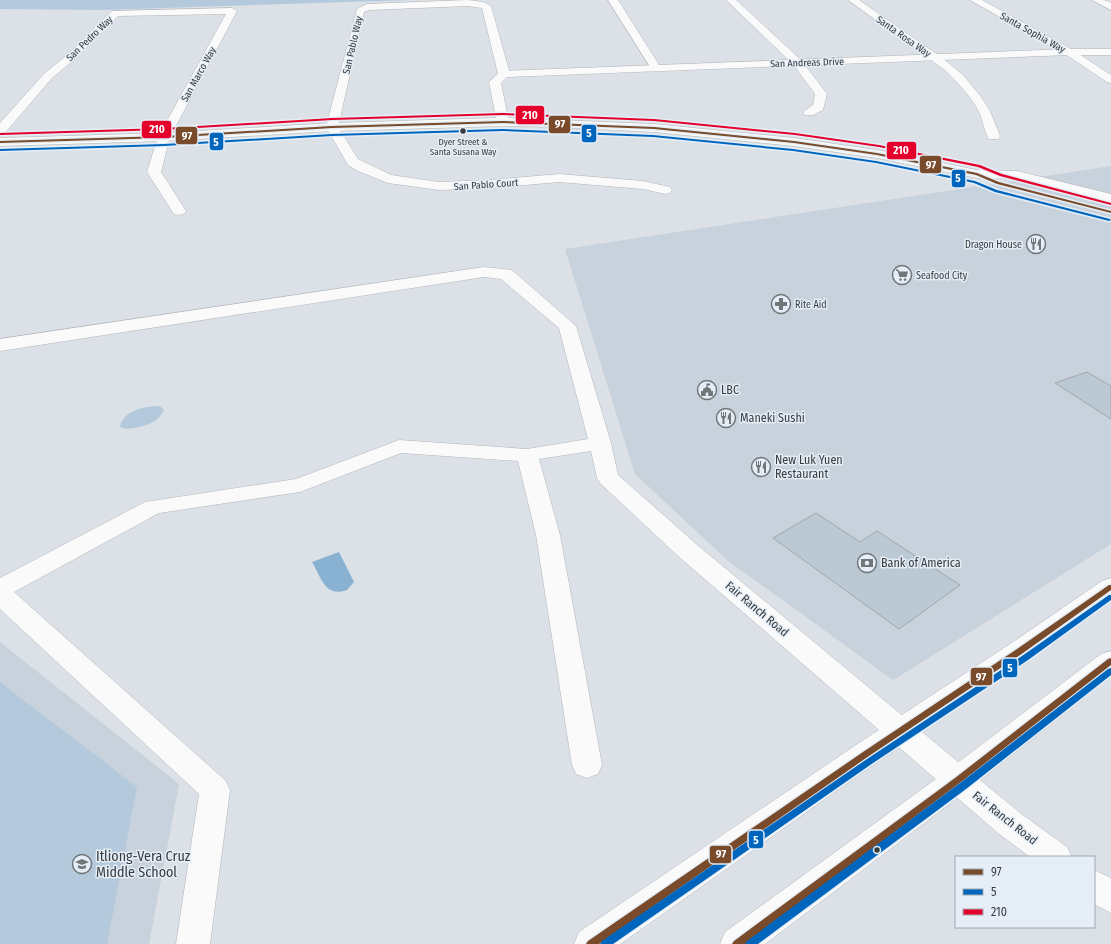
<svg xmlns="http://www.w3.org/2000/svg" width="1111" height="944" font-family="'Fira Sans Condensed',sans-serif">
  <style>
    .built { fill: #c8d2dc }
    .green { fill: #b4cadc }
    .water { fill: #88b1d2 }
    .building { fill: #bbc9d4; stroke: #a2a6aa }
    .lines { fill: none; stroke-linecap: round; stroke-linejoin: round }
    .street-casing { stroke: #b2b6b9; stroke-width: 1 }
    .secondary-casing { stroke: #b2b6b9; stroke-width: 1 }
    .street { fill: #fafafb; fill-rule: evenodd }
    .secondary { fill: #fafafb; fill-rule: evenodd }
    .bus-1-casing { stroke: #e5eef7; stroke-width: 3 }
    .bus-2-casing { stroke: #e5eef7; stroke-width: 3 }
    .bus-3-casing { stroke: #e5eef7; stroke-width: 3 }
    .bus-1 { fill: #7a4b2a; fill-rule: evenodd }
    .bus-2 { fill: #0065bd; fill-rule: evenodd }
    .bus-3 { fill: #e4002b; fill-rule: evenodd }
    .bus-dot { fill: #383c3f; stroke: #e5eef7; stroke-width: 1.5 }
    .labels { text-anchor: middle; stroke-width: 3; stroke-linejoin: round; paint-order: stroke }
    .far-bus-label { font-size: 9px; fill: #383c3f; stroke: #e5eef7 }
    .far-street-label { font-size: 10px; fill: #383c3f; stroke: #e5eef7 }
    .far-poi-label { font-size: 10px; fill: #383c3f; stroke: #e5eef7; text-anchor: start }
    .poi-label { font-size: 12px; fill: #383c3f; stroke: #e5eef7; text-anchor: start }
    .street-label { font-size: 12px; fill: #383c3f; stroke: #e5eef7 }
    .near-poi-label { font-size: 14px; fill: #383c3f; stroke: #e5eef7; text-anchor: start }
    .line-badge { stroke: #e5eef7; stroke-width: 1.5 }
    .badge-label { font-size: 11px; text-anchor: middle; font-weight: bold; fill: #fff }
  </style>
  <rect width="100%" height="100%" fill="#dbe1e6"/>
  <!-- built -->
  <g class="built">
    <polygon points="1111,166 1111,544 893,680 727,560 635,474 565,249"/>
    <polygon points="0,642 179,784 149,944 0,944"/>
  </g>
  <!-- green -->
  <g class="green">
    <polygon points="0,0 412,0 103,10 0,9"/>
    <path d="M160,406L164,410C162,414 159,418 156,420C150,425 126,432 120,427C123,410 145,406 160,406Z"/>
    <polygon points="0,682 137,787 107,944 0,944"/>
  </g>
  <!-- water -->
  <path class="water" d="M339,552L354,582L347,590C325,598 321,577 312,562Z"/>
  <!-- building -->
  <g class="building">
    <polygon points="1087,372 1111,386 1111,419 1055,383"/>
    <polygon points="816,513 860,542 877,531 960,585 899,629 773,538"/>
  </g>
  <g class="lines">
    <!-- street casing -->
    <g class="street-casing">
      <g id="street">
        <polygon points="468,0 483,2 491,6 510,74 508,76 504,77 498,74 482,8 468,6 369,10 364,12 338,127 358,159 391,175 439,182 491,180 559,174 643,181 670,187 672,190 670,193 665,194 643,189 559,182 491,188 439,190 388,183 358,171 348,165 326,127 357,9 367,4"/>
        <polygon points="608,0 618,0 661,68 660,70 652,70"/>
        <polygon points="726,0 736,0 801,60 827,94 823,110 813,115 805,115 803,112 813,105 815,94 793,64"/>
        <path d="M848,0H859L941,57L963,75L981,97L990,111L1000,136L999,139H989C984,131 983,120 979,112C971,96 958,83 945,70Z"/>
        <polygon points="970,0 982,0 1073,50 1111,75 1111,83 1107,82 1065,54"/>
        <polygon points="1092,0 1104,0 1111,3 1111,10"/>
        <polygon points="232,8 237,11 170,137 161,172 186,211 184,214 179,215 174,214 147,172 158,137 226,14 118,16 75,59 52,78 4,134 0,135 0,123 44,74 67,55 112,11"/>
        <polygon points="484,267 512,270 576,326 611,443 618,475 695,543 969,771 1020,813 1067,847 1072,857 1030,857 998,833 677,555 600,483 597,478 591,451 539,459 560,535 602,765 598,774 587,778 576,774 572,765 536,535 518,461 401,453 300,492 159,513 14,592 226,781 230,790 210,944 176,944 199,794 0,609 0,578 145,502 296,479 399,440 527,449 588,439 559,328 501,279 484,277 0,351 0,339"/>
        <polygon points="1094,870 1111,878 1111,913 1094,904"/>
      </g>
    </g>
    <!-- secondary casing -->
    <g class="secondary-casing">
      <g id="secondary">
        <polygon points="1069,49 1111,49 1111,55 1069,55 507,77 501,83 508,118 654,124 794,138 877,150 977,170 1017,171 1111,194 1111,202 1017,179 977,178 877,158 794,146 654,132 555,127 503,126 332,131 164,141 0,146 0,138 164,133 332,123 496,118 489,82 500,72 504,71"/>
        <polygon points="1111,578 1111,600 1030,658 876,763 620,944 574,944 579,932 856,745 1010,644 1102,581"/>
        <polygon points="1111,651 1111,676 969,789 765,944 720,944 725,932 947,771 1101,654"/>
      </g>
    </g>
    <!-- street -->
    <use href="#street" class="street"/>
    <!-- secondary -->
    <use href="#secondary" class="secondary"/>
    <!-- bus-1 casing -->
    <g class="bus-1-casing">
      <g id="bus-1">
        <polygon points="503,121 654,127 794,141 877,153 977,173 999,182 1111,211 1111,213 997,184 976,175 877,155 794,143 654,129 503,123 332,128 164,138 0,143 0,141 164,136 332,126"/>
        <polygon points="1109,585 1111,585 1111,590 1023,653 869,756 599,944 586,944 588,941 863,752 1017,649"/>
        <polygon points="1111,658 1111,665 961,782 745,944 732,944 734,941 955,778 1108,659"/>
      </g>
    </g>
    <!-- bus-2 casing -->
    <g class="bus-2-casing">
      <g id="bus-2">
        <polygon points="503,129 653,135 793,149 876,161 975,181 997,190 1110,219 1111,220 1109,221 995,192 974,183 876,163 793,151 653,137 503,131 332,136 164,146 0,151 0,149 164,144 332,134"/>
        <polygon points="1109,595 1111,595 1111,600 1028,660 873,763 613,944 600,944 602,941 867,759 1022,656"/>
        <polygon points="1111,668 1111,675 966,789 758,944 745,944 747,941 960,783 1108,669"/>
      </g>
    </g>
    <!-- bus-3 casing -->
    <g class="bus-3-casing">
      <polygon id="bus-3" points="503,113 654,119 795,133 879,145 980,165 1002,174 1111,203 1111,205 1000,176 978,167 879,147 795,135 654,121 503,115 332,120 164,130 0,135 0,133 164,128 332,118"/>
    </g>
    <!-- bus-1 -->
    <use href="#bus-1" class="bus-1"/>
    <!-- bus-2 -->
    <use href="#bus-2" class="bus-2"/>
    <!-- bus-3 -->
    <use href="#bus-3" class="bus-3"/>
  </g>
  <!-- icons -->
  <defs>
    <g id="restaurant-ring" transform="scale(1)"><circle r="9.5" fill="#e5eef7" stroke="#717679" stroke-width="1.5"/><path d="M-5-6h1v4h1v-4h1v4h1v-4h1v5L-1.5 .5V6h-2V.5L-5-1ZM5-6V6H3V1.5H1.5Q1.5-4 5-6Z" fill="#717679"/></g>
    <g id="supermarket-ring" transform="scale(1)"><circle r="9.5" fill="#e5eef7" stroke="#717679" stroke-width="1.5"/><path d="M-6-5.5h2.5l.6 2H6L4.5 2H-2.5L-4.4-4H-6ZM-1.5 3.2a1.3 1.3 0 1 0 .1 0ZM3 3.2a1.3 1.3 0 1 0 .1 0Z" fill="#717679"/></g>
    <g id="pharmacy-ring" transform="scale(1)"><circle r="9.5" fill="#e5eef7" stroke="#717679" stroke-width="1.5"/><path d="M-2-6h4v4h4v4h-4v4h-4v-4h-4v-4h4Z" fill="#717679"/></g>
    <g id="civic-ring" transform="scale(1)"><circle r="9.5" fill="#e5eef7" stroke="#717679" stroke-width="1.5"/><path d="M-.6-6.5H3V-4.5H.6V-3L4-1V1h2V6H-6V1h2V-1L-.6-3ZM-1.2 2.5V6h2.4V2.5Z" fill="#717679"/></g>
    <g id="bank-ring" transform="scale(1)"><circle r="9.5" fill="#e5eef7" stroke="#717679" stroke-width="1.5"/><path d="M-6-4H6V4H-6ZM0-2.3a2.3 2.3 0 1 0 0 4.6a2.3 2.3 0 1 0 0-4.6Z" fill="#717679"/></g>
    <g id="school-ring" transform="scale(1)"><circle r="9.5" fill="#e5eef7" stroke="#717679" stroke-width="1.5"/><path d="M0-5L7-2L0 1L-7-2ZM-4 1L0 2.5L4 1V4Q0 6-4 4Z" fill="#717679"/></g>
  </defs>
  <g fill-rule="evenodd">
    <use href="#restaurant-ring" x="1036" y="244"/>
    <use href="#supermarket-ring" x="902" y="275"/>
    <use href="#pharmacy-ring" x="781" y="304"/>
    <use href="#civic-ring" x="707" y="390"/>
    <use href="#restaurant-ring" x="726" y="418"/>
    <use href="#restaurant-ring" x="761" y="467"/>
    <use href="#bank-ring" x="867" y="563"/>
    <use href="#school-ring" x="82" y="864"/>
  </g>
  <!-- markers -->
  <g class="bus-dot">
    <circle cx="463" cy="131" r="3.5"/>
    <circle cx="877" cy="850" r="3.5"/>
  </g>
  <g class="labels">
    <!-- far-bus labels -->
    <g class="far-bus-label">
      <text x="463" y="145">Dyer Street &amp;<tspan x="463" dy="10">Santa Susana Way</tspan></text>
    </g>
    <!-- far-street labels -->
    <g class="far-street-label">
      <text transform="translate(1033 32) rotate(29)" y="4">Santa Sophia Way</text>
      <text transform="translate(904 36) rotate(35)" y="4">Santa Rosa Way</text>
      <text transform="translate(89 38) rotate(-44)" y="4">San Pedro Way</text>
      <text transform="translate(352 45) rotate(-77)" y="4">San Pablo Way</text>
      <text transform="translate(807 62) rotate(-2)" y="4">San Andreas Drive</text>
      <text transform="translate(198 74) rotate(-61)" y="4">San Marco Way</text>
      <text transform="translate(486 184) rotate(-4)" y="4">San Pablo Court</text>
    </g>
    <!-- far-poi labels -->
    <g class="far-poi-label">
      <text x="1022" y="248" text-anchor="end">Dragon House</text>
      <text x="916" y="279">Seafood City</text>
      <text x="795" y="308">Rite Aid</text>
    </g>
    <!-- poi labels -->
    <g class="poi-label">
      <text x="721" y="394">LBC</text>
      <text x="740" y="422">Maneki Sushi</text>
      <text x="775" y="464">New Luk Yuen<tspan x="775" dy="14">Restaurant</tspan></text>
      <text x="881" y="567">Bank of America</text>
    </g>
    <!-- street labels -->
    <g class="street-label">
      <text transform="translate(757 609) rotate(40)" y="4">Fair Ranch Road</text>
      <text transform="translate(1005 818) rotate(38)" y="4">Fair Ranch Road</text>
    </g>
    <!-- near-poi labels -->
    <g class="near-poi-label">
      <text x="96" y="861">Itliong-Vera Cruz<tspan x="96" dy="16">Middle School</tspan></text>
    </g>
  </g>
  <g class="line-badge">
    <rect x="515" y="105" width="30" height="20" rx="4" fill="#e4002b"/>
    <rect x="548" y="115" width="23" height="19" rx="4" fill="#7a4b2a"/>
    <rect x="141" y="120" width="31" height="19" rx="4" fill="#e4002b"/>
    <rect x="581" y="124" width="16" height="19" rx="4" fill="#0065bd"/>
    <rect x="175" y="126" width="23" height="19" rx="4" fill="#7a4b2a"/>
    <rect x="209" y="132" width="15" height="19" rx="4" fill="#0065bd"/>
    <rect x="886" y="141" width="31" height="19" rx="4" fill="#e4002b"/>
    <rect x="919" y="155" width="23" height="19" rx="4" fill="#7a4b2a"/>
    <rect x="951" y="169" width="15" height="19" rx="4" fill="#0065bd"/>
    <rect x="1002" y="658" width="16" height="20" rx="4" fill="#0065bd"/>
    <rect x="970" y="667" width="23" height="19" rx="4" fill="#7a4b2a"/>
    <rect x="748" y="830" width="16" height="19" rx="4" fill="#0065bd"/>
    <rect x="709" y="845" width="23" height="19" rx="4" fill="#7a4b2a"/>
  </g>
  <g class="badge-label">
    <text x="530" y="119">210</text>
    <text x="560" y="128">97</text>
    <text x="157" y="133">210</text>
    <text x="589" y="137">5</text>
    <text x="187" y="140">97</text>
    <text x="216" y="146">5</text>
    <text x="901" y="154">210</text>
    <text x="931" y="169">97</text>
    <text x="958" y="182">5</text>
    <text x="1010" y="672">5</text>
    <text x="981" y="681">97</text>
    <text x="756" y="844">5</text>
    <text x="721" y="858">97</text>
  </g>
  <!-- legend -->
  <rect x="955" y="856" width="140" height="72" fill="#e5eef7" stroke="#a0a7ad"/>
  <rect x="963" y="869" width="20" height="6" fill="#7a4b2a" stroke="#a0a7ad"/>
  <text x="991" y="876" font-size="12" fill="#383c3f">97</text>
  <rect x="963" y="889" width="20" height="6" fill="#0065bd" stroke="#a0a7ad"/>
  <text x="991" y="896" font-size="12" fill="#383c3f">5</text>
  <rect x="963" y="909" width="20" height="6" fill="#e4002b" stroke="#a0a7ad"/>
  <text x="991" y="916" font-size="12" fill="#383c3f">210</text>
</svg>
